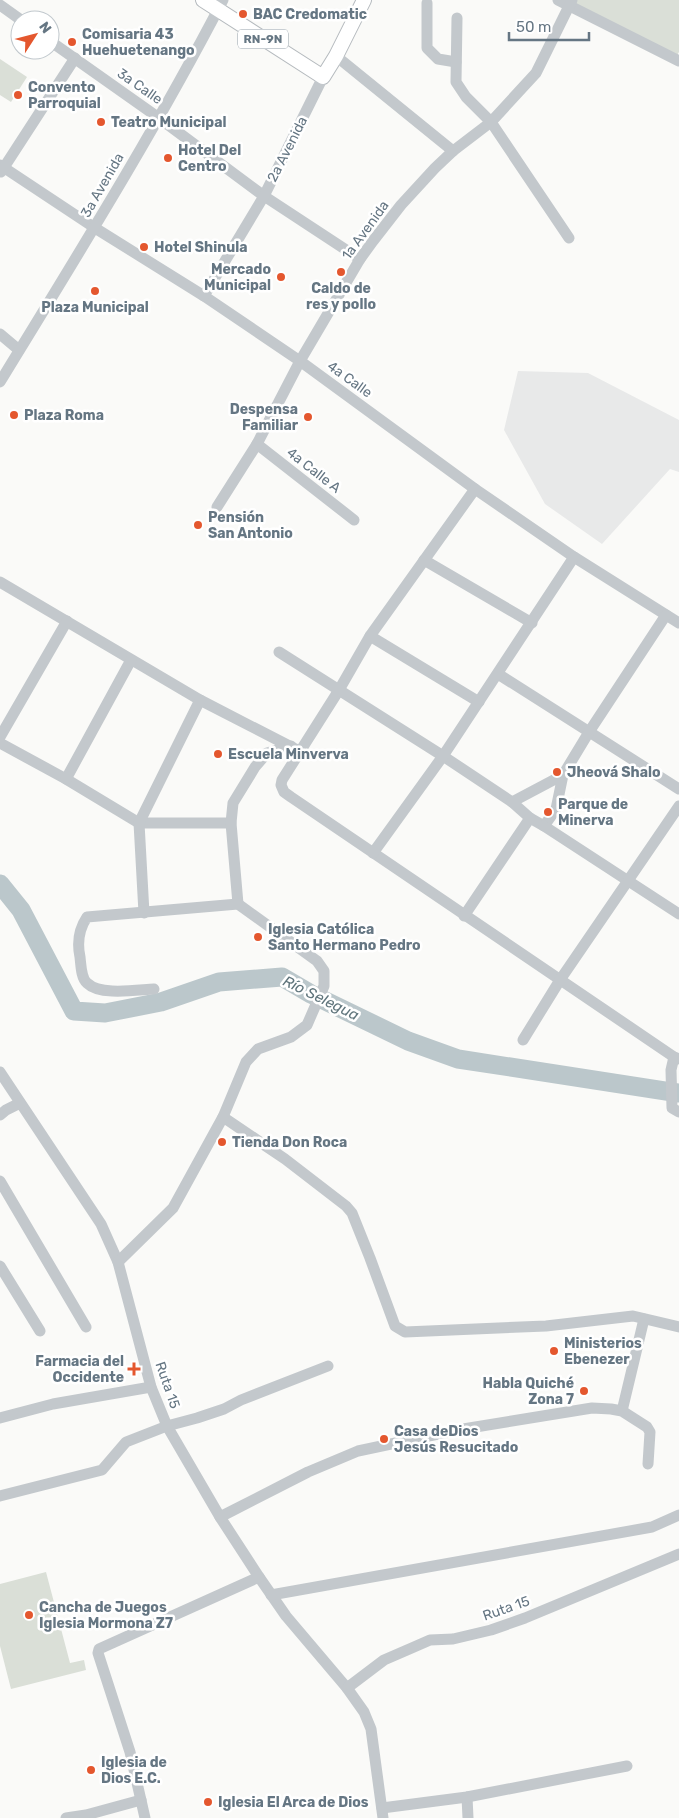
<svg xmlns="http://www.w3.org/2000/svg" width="679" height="1818" font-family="Rubik,sans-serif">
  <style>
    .built { fill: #e8e9e9 }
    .green { fill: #dadfd7 }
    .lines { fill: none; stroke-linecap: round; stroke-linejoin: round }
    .river { stroke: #bbc7cb; stroke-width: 19 }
    .major-casing { stroke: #b5babe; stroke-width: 16 }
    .minor { stroke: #c3c8cc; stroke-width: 11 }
    .major { stroke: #fff; stroke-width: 14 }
    .poi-dot { fill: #e4572e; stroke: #fff; stroke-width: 2 }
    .labels { text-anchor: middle; stroke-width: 5; stroke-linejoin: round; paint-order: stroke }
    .shield { fill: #fff; stroke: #939fa8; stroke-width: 1 }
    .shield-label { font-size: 12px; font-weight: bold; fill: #657683 }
    .poi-label { font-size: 14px; font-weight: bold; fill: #657683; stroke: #fff; text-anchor: start }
    .street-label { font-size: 14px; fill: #657683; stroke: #fff }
    .water-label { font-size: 15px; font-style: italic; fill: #60757c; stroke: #fff }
  </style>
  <rect width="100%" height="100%" fill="#fafaf8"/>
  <!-- built -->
  <polygon class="built" points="518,371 588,373 679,420 679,472 670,469 602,544 545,504 504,430"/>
  <!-- green -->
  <g class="green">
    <polygon points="559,0 679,0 679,52 676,57"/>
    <polygon points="0,59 27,77 11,102 0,95"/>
    <polygon points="46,1572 70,1663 84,1660 86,1670 11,1689 0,1646 0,1584"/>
  </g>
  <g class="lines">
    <!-- river -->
    <polyline class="river" points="0,884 21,910 74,1011 105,1013 161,1002 219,982 282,977 311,994 408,1041 458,1059 679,1093"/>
    <!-- major casing -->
    <g class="major-casing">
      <polyline id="major" points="203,0 323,77 336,56 364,0"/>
    </g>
    <!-- minor -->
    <g class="minor">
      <polyline points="558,0 679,61"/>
      <polyline points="427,3 427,48 438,59 456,62"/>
      <polyline points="0,5 21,20"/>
      <polyline points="457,18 456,82 466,97 491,122 569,238"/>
      <polyline points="50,41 159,118 264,196 360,259"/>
      <polyline points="336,56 453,151"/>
      <polyline points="0,165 95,228 204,296 300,361 475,489 574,557 679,623"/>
      <polyline points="1,172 75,58"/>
      <polyline points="204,296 264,196 323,77"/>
      <polyline points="0,334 19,350"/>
      <path d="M0,382C77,256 155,131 223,0"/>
      <polyline points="257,444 354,520"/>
      <polyline points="475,489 370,636 339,690 282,780 281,785 284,792 291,797 674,1057 679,1059"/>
      <polyline points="217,507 257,444 300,361 360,259 373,241 401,205 435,168 453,151 491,122 536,73 572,0"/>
      <polyline points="424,560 532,623"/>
      <polyline points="0,582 200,700 301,752"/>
      <polyline points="370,636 479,702"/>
      <polyline points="279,652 443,756 512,802"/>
      <polyline points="498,674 679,789"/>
      <polyline points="0,737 67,621"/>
      <polyline points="0,743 66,779 139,823 231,823"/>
      <polyline points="563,775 512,802 530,818 544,826 556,809 563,775 589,732 666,615"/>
      <polyline points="66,779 131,660"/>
      <polyline points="544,826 679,914"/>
      <polyline points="373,853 443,756 574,557"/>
      <polyline points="238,904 231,823 233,803 255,767 267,753 291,746"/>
      <polyline points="144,913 139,823 200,700"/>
      <polyline points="464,916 530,818"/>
      <polyline points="523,1040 560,980 679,806"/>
      <polyline points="674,1057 671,1070 672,1108 679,1112"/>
      <polyline points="0,1072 101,1224 118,1262 151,1387 167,1426 220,1517 259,1577 286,1616 347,1688 364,1712 371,1729 383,1818"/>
      <polyline points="0,1115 6,1110 20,1103"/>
      <polyline points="223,1117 285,1159 346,1206 352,1213 370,1258 395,1326 405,1332 546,1326 633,1316 679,1327"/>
      <polyline points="0,1181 86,1327"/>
      <path d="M118,1262L173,1208L223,1117L246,1062L258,1049L291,1037L307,1025L324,986V971L317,961L238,904L87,917C79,929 77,943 80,957C81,965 81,978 87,983C100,996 136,990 154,989"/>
      <polyline points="0,1266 40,1331"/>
      <polyline points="622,1411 644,1319"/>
      <polyline points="0,1418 53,1404 151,1387"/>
      <polyline points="0,1496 102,1470 126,1442 167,1426 197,1418 224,1409 241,1400 328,1366"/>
      <polyline points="220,1517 308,1472 358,1451 457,1430 592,1408 611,1409 622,1411 647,1427 650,1432 648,1464"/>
      <polyline points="271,1595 652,1527 679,1515"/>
      <polyline points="347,1688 384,1660 414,1647 430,1640 453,1639 491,1630 525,1618 679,1554"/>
      <polyline points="467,1797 468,1818"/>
      <polyline points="382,1808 467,1797 627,1766"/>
      <polyline points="66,1818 86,1815 141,1800"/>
      <polyline points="145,1818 130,1752 98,1653 99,1649 259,1577"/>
    </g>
    <!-- major -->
    <use href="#major" class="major"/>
  </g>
  <!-- markers -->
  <g class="poi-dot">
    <circle cx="243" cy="14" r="5"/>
    <circle cx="72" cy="42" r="5"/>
    <circle cx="18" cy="95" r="5"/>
    <circle cx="101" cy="122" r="5"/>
    <circle cx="168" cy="158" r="5"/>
    <circle cx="144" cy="247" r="5"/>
    <circle cx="341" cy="272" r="5"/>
    <circle cx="281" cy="277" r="5"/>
    <circle cx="95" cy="291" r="5"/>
    <circle cx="14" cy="415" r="5"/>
    <circle cx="308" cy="417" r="5"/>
    <circle cx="198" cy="525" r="5"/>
    <circle cx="218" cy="754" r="5"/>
    <circle cx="557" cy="772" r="5"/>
    <circle cx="548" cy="812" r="5"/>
    <circle cx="258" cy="937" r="5"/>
    <circle cx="222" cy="1142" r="5"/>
    <circle cx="554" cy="1351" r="5"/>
    <path d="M131.5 1361.5h5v5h5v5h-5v5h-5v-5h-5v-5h5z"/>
    <circle cx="584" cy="1391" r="5"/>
    <circle cx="384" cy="1439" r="5"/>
    <circle cx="29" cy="1615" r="5"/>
    <circle cx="91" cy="1770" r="5"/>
    <circle cx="208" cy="1802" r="5"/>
  </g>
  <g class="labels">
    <!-- shield labels -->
    <rect class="shield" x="238" y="29.5" width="50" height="19" rx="4"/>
    <g class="shield-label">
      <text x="263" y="43">RN-9N</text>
    </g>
    <!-- poi labels -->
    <g class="poi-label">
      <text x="253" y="19">BAC Credomatic</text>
      <text x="82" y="39">Comisaria 43<tspan x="82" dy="16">Huehuetenango</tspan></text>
      <text x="28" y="92">Convento<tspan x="28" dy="16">Parroquial</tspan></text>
      <text x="111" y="127">Teatro Municipal</text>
      <text x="178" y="155">Hotel Del<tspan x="178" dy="16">Centro</tspan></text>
      <text x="154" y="252">Hotel Shinula</text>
      <text x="271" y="274" text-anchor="end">Mercado<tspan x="271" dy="16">Municipal</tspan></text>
      <text x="341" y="293" text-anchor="middle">Caldo de<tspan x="341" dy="16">res y pollo</tspan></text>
      <text x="95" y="312" text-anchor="middle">Plaza Municipal</text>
      <text x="298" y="414" text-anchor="end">Despensa<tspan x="298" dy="16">Familiar</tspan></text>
      <text x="24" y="420">Plaza Roma</text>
      <text x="208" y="522">Pensión<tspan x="208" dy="16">San Antonio</tspan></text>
      <text x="228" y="759">Escuela Minverva</text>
      <text x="567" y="777">Jheová Shalo</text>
      <text x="558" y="809">Parque de<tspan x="558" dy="16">Minerva</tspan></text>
      <text x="268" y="934">Iglesia Católica<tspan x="268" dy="16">Santo Hermano Pedro</tspan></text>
      <text x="232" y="1147">Tienda Don Roca</text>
      <text x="564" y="1348">Ministerios<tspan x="564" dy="16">Ebenezer</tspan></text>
      <text x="124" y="1366" text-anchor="end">Farmacia del<tspan x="124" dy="16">Occidente</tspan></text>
      <text x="574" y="1388" text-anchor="end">Habla Quiché<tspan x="574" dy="16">Zona 7</tspan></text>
      <text x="394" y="1436">Casa deDios<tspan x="394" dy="16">Jesús Resucitado</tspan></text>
      <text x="39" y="1612">Cancha de Juegos<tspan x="39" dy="16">Iglesia Mormona Z7</tspan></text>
      <text x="101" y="1767">Iglesia de<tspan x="101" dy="16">Dios E.C.</tspan></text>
      <text x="218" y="1807">Iglesia El Arca de Dios</text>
    </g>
    <!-- street labels -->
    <g class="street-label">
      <text transform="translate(140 86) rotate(35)" y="5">3a Calle</text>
      <text transform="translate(287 149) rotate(-63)" y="5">2a Avenida</text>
      <text transform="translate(102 185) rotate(-60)" y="5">3a Avenida</text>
      <text transform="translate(365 230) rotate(-54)" y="5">1a Avenida</text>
      <text transform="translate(350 379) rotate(36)" y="5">4a Calle</text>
      <text transform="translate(314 470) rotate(38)" y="5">4a Calle A</text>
      <text transform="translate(168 1385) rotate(71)" y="5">Ruta 15</text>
      <text transform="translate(506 1608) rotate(-19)" y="5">Ruta 15</text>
    </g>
    <!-- water labels -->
    <g class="water-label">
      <text transform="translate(321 998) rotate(26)" y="5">Río Selegua</text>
    </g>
  </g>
  <!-- north arrow -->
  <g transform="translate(35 35) rotate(54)"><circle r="24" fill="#ffffff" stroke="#c1c8cd"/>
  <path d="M0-4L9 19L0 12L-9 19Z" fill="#e4572e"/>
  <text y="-8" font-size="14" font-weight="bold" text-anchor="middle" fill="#657683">N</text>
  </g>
  <!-- scale -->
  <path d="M509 32v8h80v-8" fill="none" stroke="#657683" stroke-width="2.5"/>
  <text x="516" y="32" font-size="15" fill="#657683" stroke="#ffffff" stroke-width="4" paint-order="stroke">50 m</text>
</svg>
